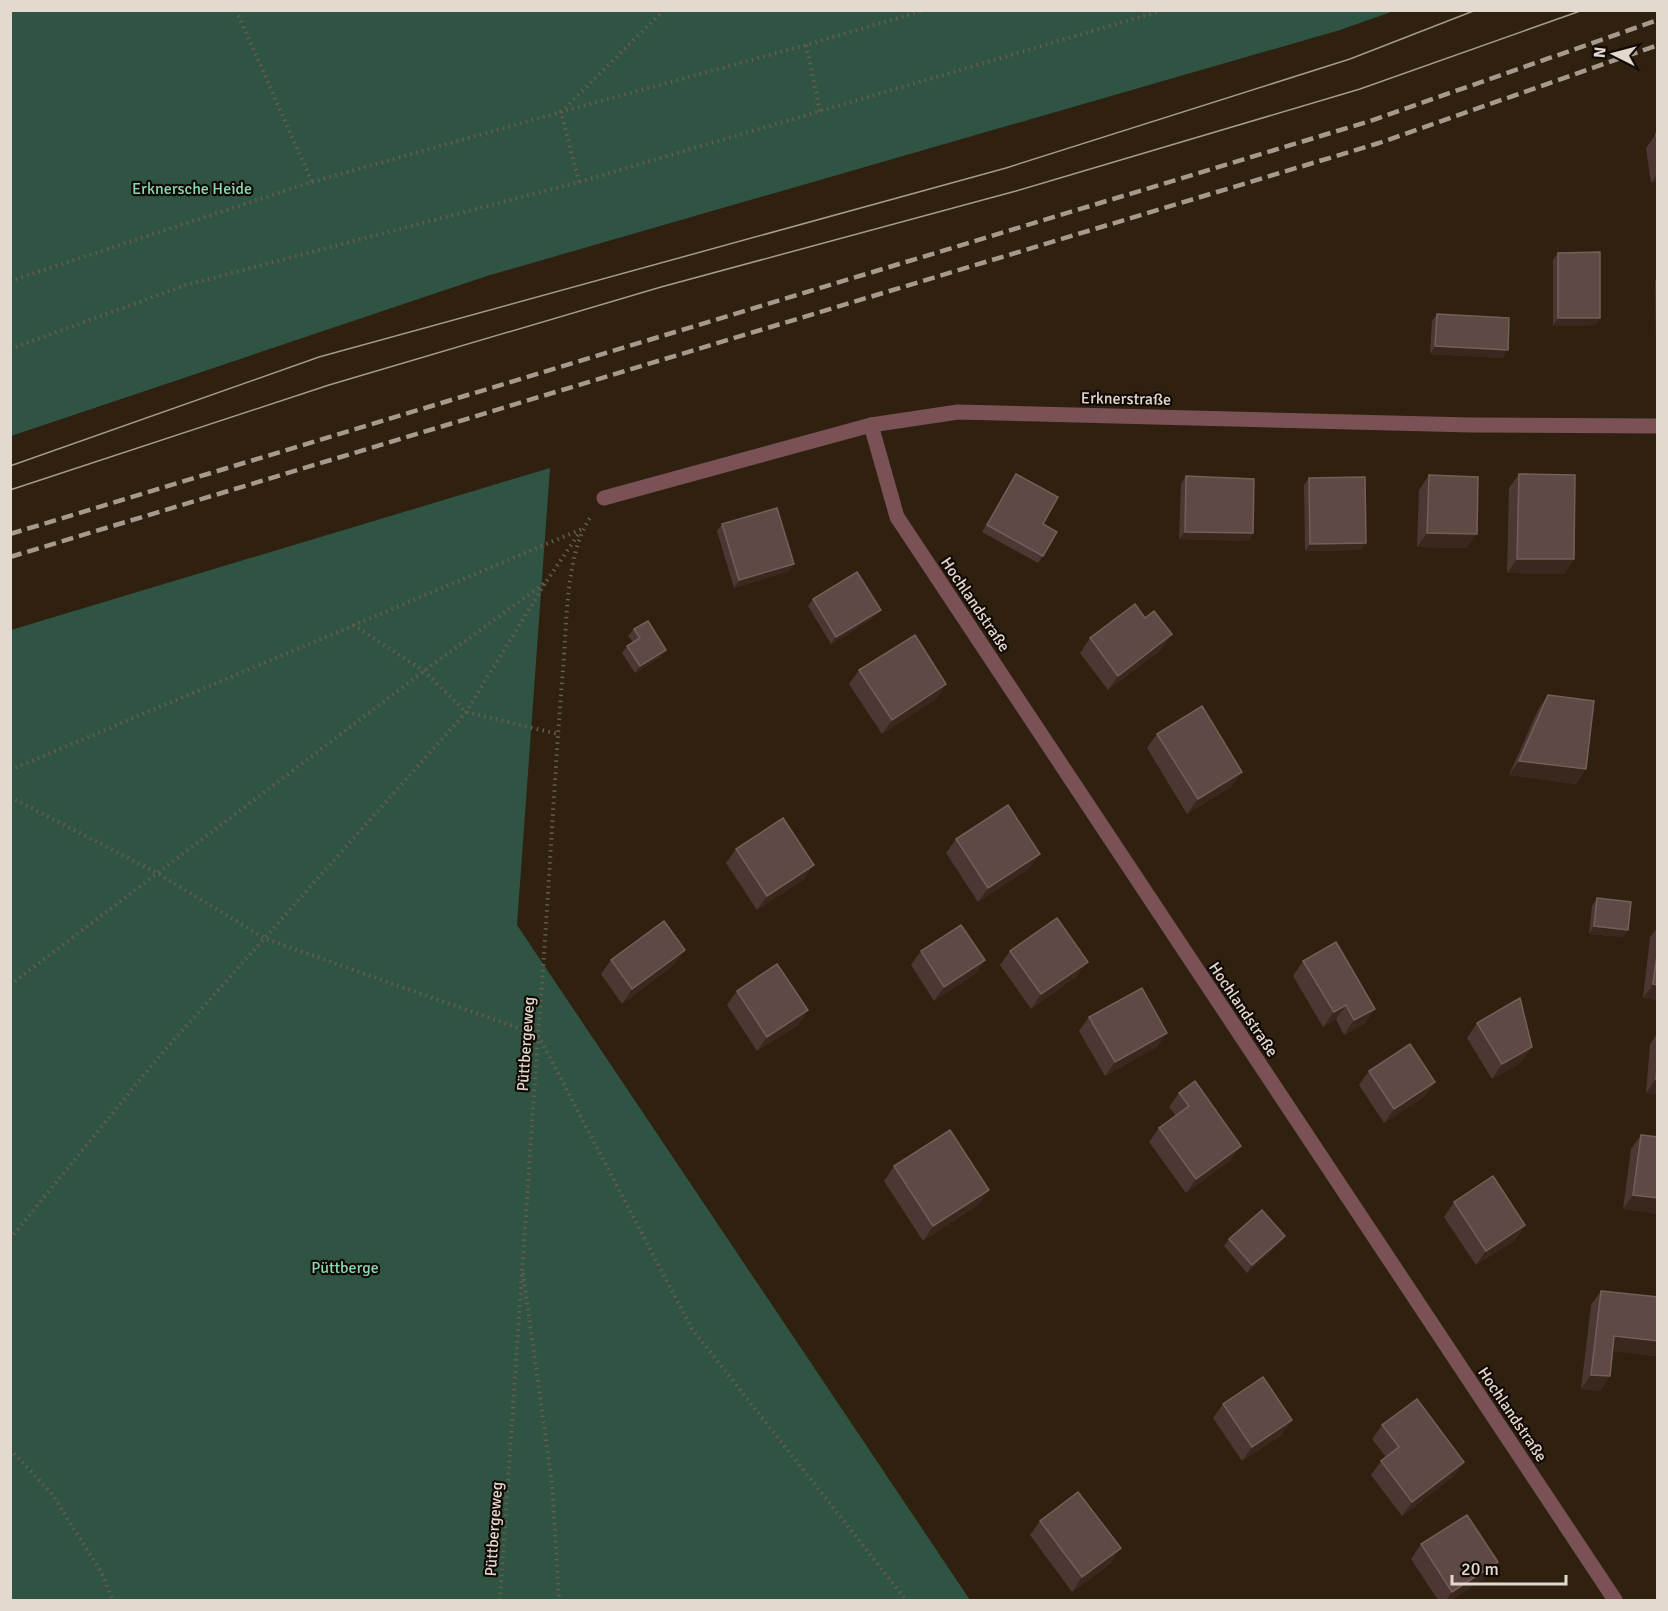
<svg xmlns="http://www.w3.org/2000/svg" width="1668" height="1611" font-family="Signika,sans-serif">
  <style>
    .green { fill: #2f5444 }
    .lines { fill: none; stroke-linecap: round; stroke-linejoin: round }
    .path { stroke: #695b4d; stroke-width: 4; stroke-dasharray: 1.5 4.5; stroke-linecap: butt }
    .minor { stroke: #7a5155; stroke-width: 15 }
    .tram { stroke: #a69a8e; stroke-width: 1.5 }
    .rail { stroke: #a69a8e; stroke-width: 4.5; stroke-dasharray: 12 6; stroke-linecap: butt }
    .wall { fill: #4d3733 }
    .shaded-wall { fill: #3a271e }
    .building { fill: #5e4944; stroke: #735f59; stroke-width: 1.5 }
    .labels { text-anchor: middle; stroke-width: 4.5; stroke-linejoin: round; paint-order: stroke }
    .park-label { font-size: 16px; fill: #8bdab7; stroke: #120b05 }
    .street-label { font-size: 16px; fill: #e4d9cf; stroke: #120b05 }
  </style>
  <rect width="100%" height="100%" fill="#2f2010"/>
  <!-- green -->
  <g class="green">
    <polygon points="10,11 11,10 1394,11 1340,30 487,276 11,436"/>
    <polygon points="550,468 517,925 970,1600 11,1600 11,630"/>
  </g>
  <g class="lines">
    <!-- path -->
    <g class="path">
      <polyline points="236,10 312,182"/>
      <polyline points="806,45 820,111"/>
      <polyline points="579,182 561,112 806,45 925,10"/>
      <polyline points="10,281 312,182 561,112 664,10"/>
      <polyline points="10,349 186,285 579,182 1164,10"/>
      <polyline points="353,625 424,671 466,712 558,734"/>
      <polyline points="10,770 582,529"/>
      <polyline points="10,797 157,873 266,939 538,1035 692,1329 906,1600"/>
      <polyline points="10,985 424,671 546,582 580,532"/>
      <polyline points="10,1239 156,1060 466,712 546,582"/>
      <polyline points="523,1273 552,1484 559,1600"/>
      <polyline points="10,1449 52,1494 101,1572 113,1600"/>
      <path d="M500,1600L538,1035C548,914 553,792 563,670C567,626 565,555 590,518"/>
    </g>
    <!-- minor -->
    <g class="minor">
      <polyline points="871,425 897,517 1615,1600"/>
      <polyline points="604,498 871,425 958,412 1471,425 1658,426"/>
    </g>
    <!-- tram -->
    <g class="tram">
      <polyline points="10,466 319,357 1006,168 1350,59 1476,10"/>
      <polyline points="10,490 329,385 661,287 1016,191 1360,89 1583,10"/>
    </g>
    <!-- rail -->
    <g class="rail">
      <polyline points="10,534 1370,121 1658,20"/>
      <polyline points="10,557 1379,143 1658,45"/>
    </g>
  </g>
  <!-- wall -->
  <g class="wall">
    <polygon points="1658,133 1658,182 1651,183 1646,148 1656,134"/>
    <polygon points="1558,253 1600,318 1595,325 1553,326 1553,260"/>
    <polygon points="1658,277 1658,347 1656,347 1655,281"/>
    <polygon points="1437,314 1503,358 1430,354 1432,321"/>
    <polygon points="1016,474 1043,524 1043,556 1038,563 982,532 1011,481"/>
    <polygon points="1519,474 1574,559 1564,574 1507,573 1509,488"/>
    <polygon points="1429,475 1467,548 1417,547 1419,490"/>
    <polygon points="1186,476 1253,533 1248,541 1179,539 1181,484"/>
    <polygon points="1309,478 1361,550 1305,551 1304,485"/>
    <polygon points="722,524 789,571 734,588 717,531"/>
    <polygon points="813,599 875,617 831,644 808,606"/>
    <polygon points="634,629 661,657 635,673 622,653 627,646 633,642 628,636"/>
    <polygon points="1090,638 1162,649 1108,690 1080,653"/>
    <polygon points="859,670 946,684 936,699 882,734 849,684"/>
    <polygon points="1548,695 1586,769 1576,784 1509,775 1538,710"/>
    <polygon points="1157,734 1232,786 1187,814 1147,748"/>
    <polygon points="956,839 1030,868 978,902 946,853"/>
    <polygon points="736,849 804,879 757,910 726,863"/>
    <polygon points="1597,898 1628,930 1623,937 1589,934 1592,906"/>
    <polygon points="1658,927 1658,1000 1643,998 1650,937"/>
    <polygon points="921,951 985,960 975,974 934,1001 911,965"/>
    <polygon points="1010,951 1077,976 1031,1009 1000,965"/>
    <polygon points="611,960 675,964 622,1004 601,974"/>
    <polygon points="1303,961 1375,1009 1365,1023 1344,1035 1336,1019 1323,1027 1293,976"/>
    <polygon points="737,991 808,1010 798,1025 757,1051 727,1005"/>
    <polygon points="1089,1017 1157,1047 1105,1076 1079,1031"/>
    <polygon points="1477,1023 1522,1062 1492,1079 1467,1038"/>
    <polygon points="1658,1033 1658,1094 1646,1093 1650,1044"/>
    <polygon points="1369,1071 1435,1082 1425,1096 1384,1123 1359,1085"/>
    <polygon points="1179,1093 1231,1160 1186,1193 1149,1142 1159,1128 1176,1116 1169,1107"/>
    <polygon points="1641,1135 1658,1214 1623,1209 1631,1149"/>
    <polygon points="894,1166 979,1204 923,1241 884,1181"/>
    <polygon points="1454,1202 1525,1225 1515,1240 1476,1265 1444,1217"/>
    <polygon points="1285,1236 1280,1243 1247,1273 1224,1246 1229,1239"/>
    <polygon points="1601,1291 1658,1297 1658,1353 1655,1356 1613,1351 1610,1376 1600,1391 1581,1389 1591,1305"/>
    <polygon points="1223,1404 1282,1435 1242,1461 1213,1418"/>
    <polygon points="1382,1425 1454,1476 1402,1516 1371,1475 1381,1461 1386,1457 1372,1439"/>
    <polygon points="1040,1521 1111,1563 1072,1592 1030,1535"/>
    <polygon points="1421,1544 1498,1562 1488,1576 1451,1600 1438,1600 1411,1559"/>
  </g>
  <!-- shaded-wall -->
  <g class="shaded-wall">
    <polygon points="1658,174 1658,182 1651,183"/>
    <polygon points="1558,318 1600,318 1595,325 1553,326"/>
    <polygon points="1435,346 1508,350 1503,358 1430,354"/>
    <polygon points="1185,532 1253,533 1248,541 1179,539"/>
    <polygon points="1427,533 1477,534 1467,548 1417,547"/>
    <polygon points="1366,543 1361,550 1305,551 1310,544"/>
    <polygon points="1517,559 1574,559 1564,574 1507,573"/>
    <polygon points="794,564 789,571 734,588 739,580"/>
    <polygon points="881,610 875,617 831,644 836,637"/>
    <polygon points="1172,634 1162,649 1108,690 1118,676"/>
    <polygon points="666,650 661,657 635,673 640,666"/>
    <polygon points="946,684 936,699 882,734 892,720"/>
    <polygon points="1519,761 1586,769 1576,784 1509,775"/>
    <polygon points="1242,772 1232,786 1187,814 1198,799"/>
    <polygon points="1040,854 1030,868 978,902 988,888"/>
    <polygon points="814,865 804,879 757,910 767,896"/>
    <polygon points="1594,926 1628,930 1623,937 1589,934"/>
    <polygon points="685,950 675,964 622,1004 632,989"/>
    <polygon points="985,960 975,974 934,1001 944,987"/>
    <polygon points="1088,962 1077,976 1031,1009 1041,994"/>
    <polygon points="1653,984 1658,985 1658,1000 1643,998"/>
    <polygon points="1346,1005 1336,1019 1323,1027 1334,1012"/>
    <polygon points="1375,1009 1365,1023 1344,1035 1354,1020"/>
    <polygon points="808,1010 798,1025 757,1051 767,1037"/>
    <polygon points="1167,1033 1157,1047 1105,1076 1115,1062"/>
    <polygon points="1532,1047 1522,1062 1492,1079 1502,1064"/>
    <polygon points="1656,1079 1658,1079 1658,1094 1646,1093"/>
    <polygon points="1435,1082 1425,1096 1384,1123 1394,1109"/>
    <polygon points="1241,1146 1231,1160 1186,1193 1196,1179"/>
    <polygon points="989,1190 979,1204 923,1241 933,1226"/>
    <polygon points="1633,1195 1658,1198 1658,1214 1623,1209"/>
    <polygon points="1525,1225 1515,1240 1476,1265 1486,1251"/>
    <polygon points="1285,1236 1280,1243 1247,1273 1252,1265"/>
    <polygon points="1614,1336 1658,1341 1658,1353 1655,1356 1604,1350"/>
    <polygon points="1591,1375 1610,1376 1600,1391 1581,1389"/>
    <polygon points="1292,1420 1282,1435 1242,1461 1252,1447"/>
    <polygon points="1464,1462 1454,1476 1402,1516 1412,1502"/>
    <polygon points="1121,1548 1111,1563 1072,1592 1082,1577"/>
    <polygon points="1498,1562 1488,1576 1451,1600 1446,1600 1452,1592"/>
  </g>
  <!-- building -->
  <g class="building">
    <polygon points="1658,133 1658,145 1656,134"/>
    <polygon points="1600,252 1600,318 1558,318 1558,253"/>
    <polygon points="1437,314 1509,318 1508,350 1435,346"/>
    <polygon points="1016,474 1058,497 1043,524 1057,532 1043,556 987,525"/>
    <polygon points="1519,474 1575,475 1574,559 1517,559"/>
    <polygon points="1429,475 1478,477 1477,534 1427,533"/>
    <polygon points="1186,476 1254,479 1253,533 1185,532"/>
    <polygon points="1365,477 1366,543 1310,544 1309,478"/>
    <polygon points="777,508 794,564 739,580 722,524"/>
    <polygon points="857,572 881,610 836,637 813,599"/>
    <polygon points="1135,604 1145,618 1154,611 1172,634 1118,676 1090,638"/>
    <polygon points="648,621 666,650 640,666 627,646 640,638 634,629"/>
    <polygon points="915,635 946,684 892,720 859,670"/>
    <polygon points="1548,695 1594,701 1586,769 1519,761"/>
    <polygon points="1202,706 1242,772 1198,799 1157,734"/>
    <polygon points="1008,805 1040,854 988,888 956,839"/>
    <polygon points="783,818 814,865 767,896 736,849"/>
    <polygon points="1597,898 1631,902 1628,930 1594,926"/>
    <polygon points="1057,918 1088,962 1041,994 1010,951"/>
    <polygon points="664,921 685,950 632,989 611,960"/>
    <polygon points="961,925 985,960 944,987 921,951"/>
    <polygon points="1336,942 1375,1009 1354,1020 1346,1005 1334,1012 1303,961"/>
    <polygon points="1658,948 1658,985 1653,984"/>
    <polygon points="777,964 808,1010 767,1037 737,991"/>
    <polygon points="1142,988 1167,1033 1115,1062 1089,1017"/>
    <polygon points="1520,998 1532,1047 1502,1064 1477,1023"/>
    <polygon points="1410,1044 1435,1082 1394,1109 1369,1071"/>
    <polygon points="1658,1061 1658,1079 1656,1079"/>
    <polygon points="1195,1081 1241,1146 1196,1179 1159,1128 1189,1106 1179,1093"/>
    <polygon points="950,1130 989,1190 933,1226 894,1166"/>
    <polygon points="1641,1135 1658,1137 1658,1198 1633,1195"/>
    <polygon points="1493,1176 1525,1225 1486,1251 1454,1202"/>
    <polygon points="1262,1210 1285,1236 1252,1265 1229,1239"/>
    <polygon points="1601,1291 1658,1297 1658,1341 1614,1336 1610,1376 1591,1375"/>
    <polygon points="1263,1377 1292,1420 1252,1447 1223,1404"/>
    <polygon points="1417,1399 1464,1462 1412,1502 1381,1461 1399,1447 1382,1425"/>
    <polygon points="1078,1492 1121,1548 1082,1577 1040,1521"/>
    <polygon points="1467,1515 1498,1562 1452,1592 1421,1544"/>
  </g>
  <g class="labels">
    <!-- park labels -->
    <g class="park-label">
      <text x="192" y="194">Erknersche Heide</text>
      <text x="345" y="1273">Püttberge</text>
    </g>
    <!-- street labels -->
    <g class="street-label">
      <text transform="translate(1126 398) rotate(1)" y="6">Erknerstraße</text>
      <text transform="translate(976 604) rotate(56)" y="6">Hochlandstraße</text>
      <text transform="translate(1244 1009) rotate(56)" y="6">Hochlandstraße</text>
      <text transform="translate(525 1044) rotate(-86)" y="6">Püttbergeweg</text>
      <text transform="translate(1513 1414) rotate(56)" y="6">Hochlandstraße</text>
      <text transform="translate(493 1529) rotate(-86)" y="6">Püttbergeweg</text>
    </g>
  </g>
  <!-- border -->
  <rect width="1668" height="1611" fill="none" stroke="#e4d9cf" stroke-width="24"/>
  <!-- north arrow -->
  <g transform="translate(1614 54) rotate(276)" stroke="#120b05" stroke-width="4.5" paint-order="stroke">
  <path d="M0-4.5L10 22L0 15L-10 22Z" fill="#e4d9cf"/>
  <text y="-9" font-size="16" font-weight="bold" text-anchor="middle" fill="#e4d9cf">N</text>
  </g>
  <!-- scale -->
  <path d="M1452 1575v9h114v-9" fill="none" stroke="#e4d9cf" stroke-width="3"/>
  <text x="1461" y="1575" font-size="18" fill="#e4d9cf" stroke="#120b05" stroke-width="4.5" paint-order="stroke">20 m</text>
</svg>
